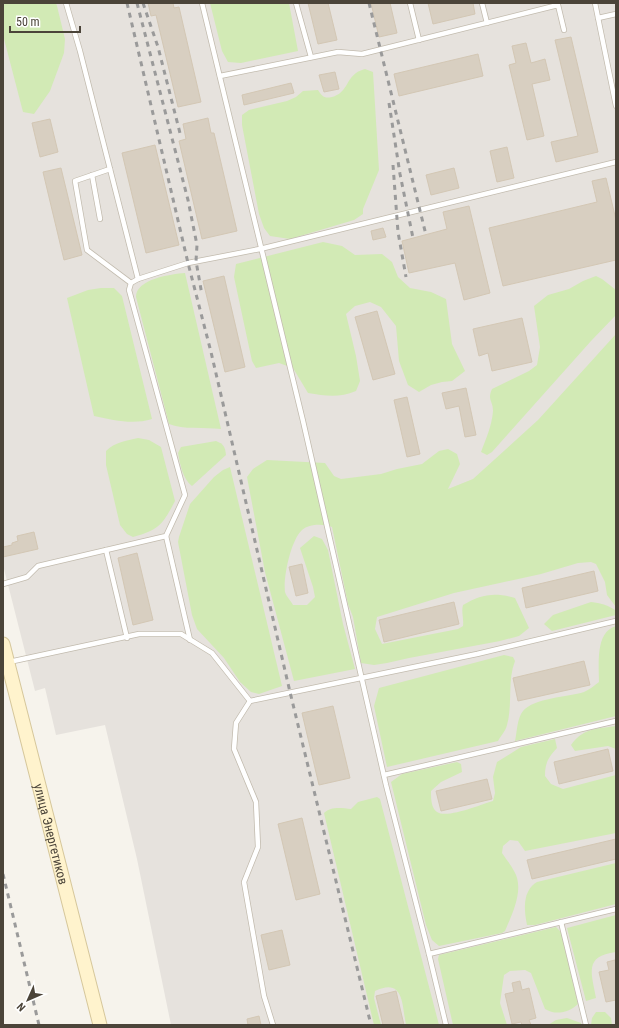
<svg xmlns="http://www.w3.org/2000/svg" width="619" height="1028" font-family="'Roboto Condensed',sans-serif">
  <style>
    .industrial { fill: #e6e2dd }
    .green { fill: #d2eab5 }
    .building { fill: #d8cfc1; stroke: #d3c7b4 }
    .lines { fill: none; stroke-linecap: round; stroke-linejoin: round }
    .lane-casing { stroke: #c2bbae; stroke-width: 6 }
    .secondary-casing { stroke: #d6c79b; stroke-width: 15 }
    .lane { stroke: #fff; stroke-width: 4.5 }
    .secondary { stroke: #fff3cd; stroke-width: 13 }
    .rail { stroke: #9a9a9a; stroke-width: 3; stroke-dasharray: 5 5; stroke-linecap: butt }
    .labels { text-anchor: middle; stroke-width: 3.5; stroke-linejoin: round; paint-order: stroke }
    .street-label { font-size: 13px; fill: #4b4439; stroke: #fff }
  </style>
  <rect width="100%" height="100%" fill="#f6f3ec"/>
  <!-- industrial -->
  <polygon class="industrial" points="3,3 616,3 616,1025 171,1025 137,859 105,725 56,735 45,688 35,691 3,565"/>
  <!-- green -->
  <g class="green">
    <polygon points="3,3 56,3 57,6 65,39 64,53 50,91 34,114 23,112 3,35"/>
    <polygon points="210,3 289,3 298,51 241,63 228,62 222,51"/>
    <path d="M365,69L373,72L379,170L363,209V214L354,220L290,239L270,236L264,228L259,214L242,125V115L249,110L287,101L296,97L303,91L318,90C322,96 324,99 332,97C347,93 346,80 356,73C358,71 362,70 365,69Z"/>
    <path d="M323,242L342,246L355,255L382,254L392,262L398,277L410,288L431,292L446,299L452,344L465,371L452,381L442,382L431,385L419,392L408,385L399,361L396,326L381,307L370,302L355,306L346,314L356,356L360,381L356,391C339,398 326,396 308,393L293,368L279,363L256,368L252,361L234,277L236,264Z"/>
    <path d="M185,273L221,429C205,427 183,430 169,424L136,297C136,279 171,274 185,273Z"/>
    <path d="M596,276L602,279L616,290V315L591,341L492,452L487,455L481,452C486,439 492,425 493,411C493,401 487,400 492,389L529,371L537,365L540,347L534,306L548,295L569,289L583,281Z"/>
    <path d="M101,288H114L122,296L152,419C133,425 113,420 94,416L67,298L88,290Z"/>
    <path d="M616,334V607L607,595L605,582L596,564L591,562L578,563L541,574L454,593L377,617L375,629L382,644L458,629L463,626C464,619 461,612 463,605C481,594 495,592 515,598L529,628L519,636L500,641L409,658L387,663L374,665L361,663L353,617L348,604L332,527C324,524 310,523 302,530C291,540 283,577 285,592C286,596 291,601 293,605H307L315,597L313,587L300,548L314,536L322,539L328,550L343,624L355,669L294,681L265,572L247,477L253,469L267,460L325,463L334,476L341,479L381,474L397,469L422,464L439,451L448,449L457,454L460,464L448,489L473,479L538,420Z"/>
    <path d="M138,438L149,440L161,447L175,501C163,524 159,530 133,537L127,534L120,525L106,465V451C115,442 126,441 138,438Z"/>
    <path d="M216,441C224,444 225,447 226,455L192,486C183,480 180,464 178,453L181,447Z"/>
    <polygon points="230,467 282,686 259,694 251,692 240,682 224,658 197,629 192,615 178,542 179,537 190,504 214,477 223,470"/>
    <path d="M591,602C601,603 607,605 615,610L616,615L552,631L544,624L553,615Z"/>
    <path d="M616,626V716L515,741C517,732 517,718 523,711C534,698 568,697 584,692C589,690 595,685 599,682C599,664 595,632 616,626Z"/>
    <path d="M504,655L513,657L515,661C507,681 513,704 507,725C506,730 501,736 498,741L387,767L374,706L379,688Z"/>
    <path d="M616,726V749L608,746L575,751L571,745C583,728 596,729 616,726Z"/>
    <path d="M555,739L557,748C548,758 545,763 545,776L551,784L563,789L616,775V833L525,851L518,841L510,840L503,846L502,853C506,859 511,865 514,871C525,889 512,914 505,931L502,933L439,946L432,940L426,925L391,782L402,774L457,762L461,764L462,772L441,782L431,791C431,798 431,808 437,812C447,819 482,804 493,801L495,793L493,777L497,762L521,747Z"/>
    <path d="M377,797L380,799L439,1025H406C402,1005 404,977 375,991L374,998L381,1025H374L324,813C331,806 342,808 351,809L358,802Z"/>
    <path d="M616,863V904L535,925H527C524,910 522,891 537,882Z"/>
    <path d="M616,915V952C583,956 592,974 596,998L586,1001L567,928Z"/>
    <path d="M556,927L561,932L578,1004C570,1012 556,1016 545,1009L531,973L525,970L510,971L504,975L500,1003L507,1025H453L438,959L439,955Z"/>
    <polygon points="596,1012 605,1012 611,1018 612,1025 591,1025 592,1018"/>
    <polygon points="567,1018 581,1023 581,1025 548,1025 556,1020"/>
  </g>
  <!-- building -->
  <g class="building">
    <polygon points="148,3 173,3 174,8 179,7 201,102 178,107 156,15 151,16"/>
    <polygon points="308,3 328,3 337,40 318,44"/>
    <polygon points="371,3 390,3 397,33 379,37"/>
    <polygon points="428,3 473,3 475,14 433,24"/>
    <polygon points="571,37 598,152 556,162 551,142 578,136 555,40"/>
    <polygon points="526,43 531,63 545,59 550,80 532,84 544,136 527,140 509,65 516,63 512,46"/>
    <polygon points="478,54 483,76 399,96 394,74"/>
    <polygon points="335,72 339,89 324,92 319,75"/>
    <polygon points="291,83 294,93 244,105 242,95"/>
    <polygon points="208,118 211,133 214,133 237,231 202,239 179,141 186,139 183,124"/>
    <polygon points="50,119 58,152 40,157 32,123"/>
    <polygon points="155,145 179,245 146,253 122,153"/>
    <polygon points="507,147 514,178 497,182 490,151"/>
    <polygon points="61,168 82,255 64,260 43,172"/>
    <polygon points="454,168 459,188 431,195 426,175"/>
    <polygon points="606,178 616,220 616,260 503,286 489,228 597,202 592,181"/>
    <polygon points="469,206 490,293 464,300 455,263 409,273 402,241 447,229 443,212"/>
    <polygon points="383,228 386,237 373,240 371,231"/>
    <polygon points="224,276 245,367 225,372 203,281"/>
    <polygon points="377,311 395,374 373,380 355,317"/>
    <polygon points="522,318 532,362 492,371 488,353 479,356 473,329"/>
    <polygon points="466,388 476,435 465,437 459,406 446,409 442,393"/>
    <polygon points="407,397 420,454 407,457 394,400"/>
    <polygon points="34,532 38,549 3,557 3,547 12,545 12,543 18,541 17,536"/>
    <polygon points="137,553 153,620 133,625 118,558"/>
    <polygon points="302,564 308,593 296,596 289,567"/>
    <polygon points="594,571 598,591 526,608 522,588"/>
    <polygon points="454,602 459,624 384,642 379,620"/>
    <polygon points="584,661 590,685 518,701 513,678"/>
    <polygon points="333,706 350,778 319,785 302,713"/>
    <polygon points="608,749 613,771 559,784 554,762"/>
    <polygon points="487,779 492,799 441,811 436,791"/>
    <polygon points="302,818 320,894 296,900 278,824"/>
    <polygon points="616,839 616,859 532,879 527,860"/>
    <polygon points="282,930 290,965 269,970 261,935"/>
    <polygon points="615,960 616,966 616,1000 606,1002 599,972 609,970 607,962"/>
    <polygon points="520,981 522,990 529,988 536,1018 529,1020 531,1025 522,1025 521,1022 512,1024 505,994 514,992 512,983"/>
    <polygon points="396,991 404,1025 383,1025 376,996"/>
    <polygon points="259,1016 261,1025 248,1025 247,1019"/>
  </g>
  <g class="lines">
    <!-- lane casing -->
    <g class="lane-casing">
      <g id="lane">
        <polyline points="66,3 80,51 138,279"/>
        <polyline points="202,3 303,421 386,785 429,954"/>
        <polyline points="296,3 311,57"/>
        <polyline points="410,3 419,40"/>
        <polyline points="482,3 487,23"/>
        <polyline points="595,3 616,106"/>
        <polyline points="598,18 616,14"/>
        <polyline points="220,76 338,52 362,54 558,5 564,30"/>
        <polyline points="110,169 75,181 87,250 131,283"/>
        <polyline points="92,175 100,219"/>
        <polyline points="166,536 190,640"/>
        <polyline points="106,550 127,638"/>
        <polyline points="3,584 27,577 38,566 166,536 185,495 129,290 131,283 138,279 188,263 260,249 616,162"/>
        <polyline points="9,662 139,634 181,634 212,653 250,701 477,654 616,621"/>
        <polyline points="250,701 236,723 234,749 256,802 258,847 244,882 264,996 273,1025"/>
        <polyline points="384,775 616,721"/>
        <polyline points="561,922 586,1025"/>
        <polyline points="446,1025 429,954 616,909"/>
      </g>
    </g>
    <!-- secondary casing -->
    <g class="secondary-casing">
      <g id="secondary">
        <path id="s1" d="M3,644L100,1025"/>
      </g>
    </g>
    <!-- lane -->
    <use href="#lane" class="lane"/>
    <!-- secondary -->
    <use href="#secondary" class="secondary"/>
    <!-- rail -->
    <g class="rail">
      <polyline points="127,3 188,263 211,352 290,692 371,1025"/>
      <polyline points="137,3 188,200 197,245 196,261 202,295"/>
      <polyline points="143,3 158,47 181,137"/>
      <polyline points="369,3 426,235"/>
      <polyline points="389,103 400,174 413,238"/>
      <polyline points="393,165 398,232 406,277"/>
      <polyline points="3,874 39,1025"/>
    </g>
  </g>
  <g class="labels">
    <!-- street labels -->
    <g class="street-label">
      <text dy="5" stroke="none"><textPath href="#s1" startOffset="196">улица Энергетиков</textPath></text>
    </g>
  </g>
  <!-- border -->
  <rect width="619" height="1028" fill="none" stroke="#4b4439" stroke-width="8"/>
  <!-- north arrow -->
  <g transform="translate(28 1000) rotate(225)" stroke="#ffffff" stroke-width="3" paint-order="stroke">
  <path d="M0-3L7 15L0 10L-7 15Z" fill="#4b4439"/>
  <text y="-6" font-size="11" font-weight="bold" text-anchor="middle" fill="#4b4439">N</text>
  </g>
  <!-- scale -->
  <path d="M10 26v6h70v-6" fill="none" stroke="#4b4439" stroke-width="2"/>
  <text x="16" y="26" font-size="12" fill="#4b4439" stroke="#ffffff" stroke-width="3" paint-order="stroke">50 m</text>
</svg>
